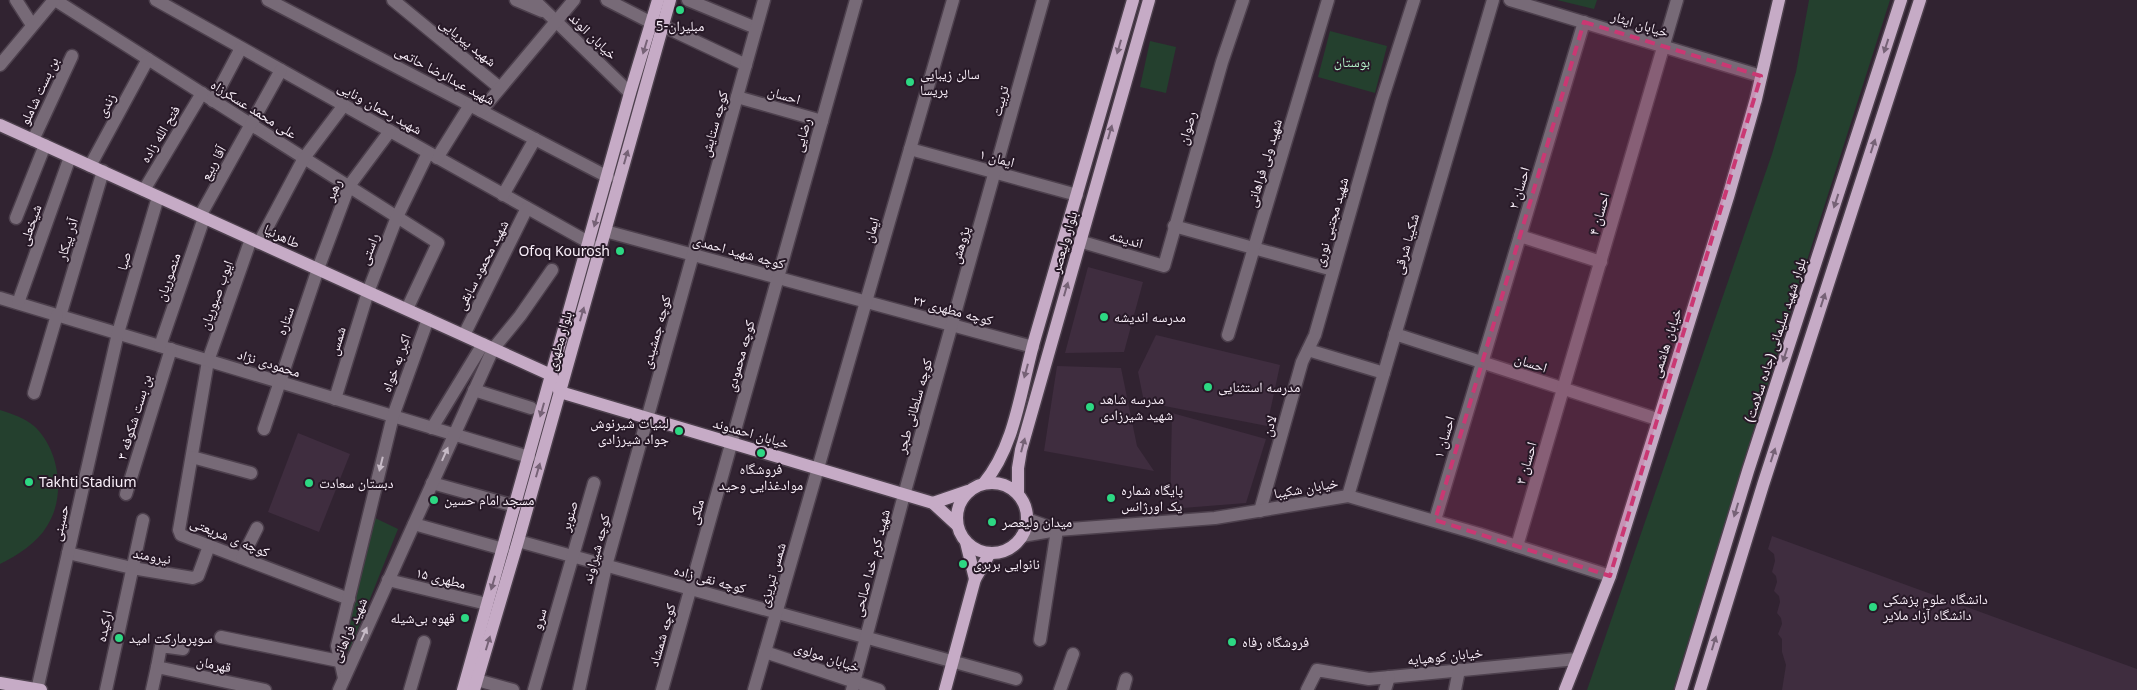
<svg xmlns="http://www.w3.org/2000/svg" width="2137" height="690" font-family="'Noto Sans','Noto Naskh Arabic',sans-serif">
  <style>
    .built { fill: #3f2d3f }
    .green { fill: #24402e }
    .lines { fill: none; stroke-linecap: round; stroke-linejoin: round }
    .minor-casing { stroke: #4d404d; stroke-width: 15 }
    .major-casing { stroke: #4d404d; stroke-width: 15 }
    .minor { stroke: #776a77; stroke-width: 12 }
    .major { stroke: #c6abc6; stroke-width: 12 }
    .oneway { fill: #766276 }
    .oneway2 { fill: #c6bac6 }
    .marked { fill: #ca3873; fill-opacity: 0.2; stroke: #ca3873; stroke-width: 4; stroke-dasharray: 10 6; stroke-linejoin: round }
    .poi-dot { fill: #2dd883; stroke: #271927; stroke-width: 2 }
    .labels { text-anchor: middle; stroke-width: 4; stroke-linejoin: round; paint-order: stroke }
    .street-label { font-size: 14px; fill: #faf0fa; stroke: #271927 }
    .poi-label { font-size: 14px; fill: #faf0fa; stroke: #271927; text-anchor: start }
    .park-label { font-size: 14px; fill: #b4f4ca; stroke: #271927 }
  </style>
  <rect width="100%" height="100%" fill="#312331"/>
  <!-- built -->
  <g class="built">
    <polygon points="1088,267 1143,282 1124,352 1065,353"/>
    <polygon points="1156,335 1280,365 1267,426 1144,402 1138,372"/>
    <polygon points="1057,366 1121,368 1137,446 1154,471 1044,451"/>
    <polygon points="1172,413 1266,439 1246,503 1170,509"/>
    <polygon points="298,433 350,454 319,532 268,512"/>
    <polygon points="1772,536 2137,669 2137,690 1782,690 1786,665 1782,652 1782,639 1778,634 1782,624 1781,618 1777,613 1780,602 1779,596 1774,591 1777,582 1776,576 1772,572 1775,561 1774,554 1768,549"/>
  </g>
  <!-- green -->
  <g class="green">
    <polygon points="1557,0 1597,0 1594,9"/>
    <polygon points="1809,0 1890,0 1774,364 1673,690 1587,690 1772,154 1796,72"/>
    <polygon points="1330,31 1387,46 1375,93 1318,77"/>
    <polygon points="1150,41 1176,47 1166,93 1140,87"/>
    <path d="M0,410C12,414 25,418 34,426C60,450 66,497 47,526C37,543 18,555 0,564Z"/>
    <polygon points="373,517 398,529 349,651 341,648"/>
  </g>
  <g class="lines">
    <!-- minor casing -->
    <g class="minor-casing">
      <g id="minor">
        <polyline points="16,0 32,25"/>
        <polyline points="55,0 438,243 407,309"/>
        <polyline points="156,0 590,243"/>
        <polyline points="268,0 608,177"/>
        <polyline points="393,0 500,88"/>
        <polyline points="516,0 542,11"/>
        <polyline points="534,0 630,93"/>
        <polyline points="607,0 652,23"/>
        <polyline points="688,0 756,28"/>
        <polyline points="1510,0 1761,76"/>
        <polyline points="663,26 746,65"/>
        <polyline points="0,65 54,0"/>
        <polyline points="737,97 822,121"/>
        <polyline points="213,101 241,48"/>
        <polyline points="481,111 574,0"/>
        <polyline points="33,140 72,56"/>
        <polyline points="910,149 1077,195"/>
        <polyline points="437,158 470,105"/>
        <polyline points="90,166 148,59"/>
        <polyline points="144,190 202,93"/>
        <polyline points="503,195 535,139"/>
        <polyline points="200,216 281,70"/>
        <polyline points="16,218 45,145"/>
        <polyline points="1174,226 1333,270"/>
        <polyline points="605,231 1033,347"/>
        <polyline points="1520,236 1601,262"/>
        <polyline points="251,239 208,361 179,530 181,535 349,599"/>
        <polyline points="1079,241 1164,266 1222,62 1243,0"/>
        <polyline points="259,243 304,158 344,105"/>
        <polyline points="0,298 529,457"/>
        <polyline points="18,303 70,157"/>
        <polyline points="60,316 103,171"/>
        <polyline points="1395,334 1657,419"/>
        <polyline points="464,335 527,208"/>
        <polyline points="1228,335 1328,0"/>
        <polyline points="160,346 204,218"/>
        <polyline points="1308,350 1384,373"/>
        <polyline points="474,390 531,408"/>
        <polyline points="34,393 57,315"/>
        <polyline points="335,399 368,292 397,217 428,153"/>
        <polyline points="432,428 483,344"/>
        <polyline points="264,429 318,269 349,186 390,131"/>
        <polyline points="192,457 251,473"/>
        <polyline points="432,483 515,506"/>
        <polyline points="126,494 171,349"/>
        <polyline points="1348,496 1493,0"/>
        <polyline points="1260,511 1302,362 1315,335 1382,100 1414,0"/>
        <polyline points="1027,519 1057,530"/>
        <polyline points="1435,520 1584,22"/>
        <polyline points="414,524 503,549"/>
        <polyline points="1022,536 1057,530 1215,518 1348,496 1479,534 1610,576"/>
        <polyline points="518,541 1016,679"/>
        <polyline points="1517,546 1677,0"/>
        <polyline points="68,553 132,568 193,578 198,576 209,546"/>
        <polyline points="242,558 257,528"/>
        <polyline points="388,580 487,604"/>
        <polyline points="221,637 339,661"/>
        <polyline points="1040,640 1057,530"/>
        <polyline points="765,652 879,690"/>
        <polyline points="157,667 161,646 183,649"/>
        <polyline points="344,678 337,646 393,416 428,319"/>
        <polyline points="477,680 513,690"/>
        <polyline points="37,690 118,333 158,197"/>
        <polyline points="106,690 143,520"/>
        <polyline points="152,690 157,667 265,690"/>
        <polyline points="339,690 493,349 520,316 552,270"/>
        <polyline points="410,690 424,642"/>
        <polyline points="534,690 594,483"/>
        <polyline points="579,690 606,566 764,0"/>
        <polyline points="662,690 856,0"/>
        <polyline points="754,690 953,0"/>
        <polyline points="852,690 904,495 1043,0"/>
        <polyline points="1060,690 1073,654"/>
        <polyline points="1123,690 1126,679"/>
        <polyline points="1307,690 1317,670 1369,679 1577,659"/>
        <polyline points="1385,690 1389,677"/>
        <polyline points="1455,690 1459,670"/>
      </g>
    </g>
    <!-- major casing -->
    <g class="major-casing">
      <g id="major">
        <polyline points="0,125 551,375 560,392 933,503 957,525"/>
        <circle cx="992" cy="518" r="35"/>
        <path d="M984,483C1016,445 1021,386 1035,338C1068,226 1100,113 1133,0"/>
        <polyline points="1018,493 1018,468 1021,450 1149,0"/>
        <polyline points="933,503 968,491"/>
        <polyline points="966,542 975,579"/>
        <polyline points="0,683 41,690"/>
        <polyline points="463,690 630,93 658,0"/>
        <polyline points="474,690 518,541 670,0"/>
        <polyline points="945,690 975,579 990,553"/>
        <polyline points="1565,690 1610,576 1728,197 1756,99 1779,0"/>
        <polyline points="1681,690 1748,471 1901,0"/>
        <polyline points="1700,690 1763,485 1920,0"/>
      </g>
    </g>
    <!-- minor -->
    <use href="#minor" class="minor"/>
    <!-- major -->
    <use href="#major" class="major"/>
  </g>
  <!-- one-way arrows -->
  <defs><path id="oneway-solid" d="M-6-.8H1V-3.2L6.5 0L1 3.2V.8H-6Z" transform="scale(1.25)"/></defs>
  <g class="oneway">
    <use href="#oneway-solid" transform="translate(1886 46) rotate(108)"/>
    <use href="#oneway-solid" transform="translate(645 47) rotate(107)"/>
    <use href="#oneway-solid" transform="translate(1119 47) rotate(106)"/>
    <use href="#oneway-solid" transform="translate(1110 132) rotate(-74)"/>
    <use href="#oneway-solid" transform="translate(1873 146) rotate(-72)"/>
    <use href="#oneway-solid" transform="translate(626 157) rotate(-74)"/>
    <use href="#oneway-solid" transform="translate(1836 201) rotate(108)"/>
    <use href="#oneway-solid" transform="translate(596 220) rotate(106)"/>
    <use href="#oneway-solid" transform="translate(1066 289) rotate(-74)"/>
    <use href="#oneway-solid" transform="translate(1823 300) rotate(-72)"/>
    <use href="#oneway-solid" transform="translate(582 314) rotate(-74)"/>
    <use href="#oneway-solid" transform="translate(1785 355) rotate(108)"/>
    <use href="#oneway-solid" transform="translate(1026 371) rotate(105)"/>
    <use href="#oneway-solid" transform="translate(542 410) rotate(106)"/>
    <use href="#oneway-solid" transform="translate(1023 445) rotate(-75)"/>
    <use href="#oneway-solid" transform="translate(1773 455) rotate(-72)"/>
    <use href="#oneway-solid" transform="translate(538 470) rotate(-74)"/>
    <use href="#oneway-solid" transform="translate(1736 510) rotate(107)"/>
    <use href="#oneway-solid" transform="translate(493 583) rotate(106)"/>
    <use href="#oneway-solid" transform="translate(488 643) rotate(-73)"/>
    <use href="#oneway-solid" transform="translate(1714 643) rotate(-73)"/>
  </g>
  <g class="oneway2">
    <use href="#oneway-solid" transform="translate(445 454) rotate(-66)"/>
    <use href="#oneway-solid" transform="translate(381 464) rotate(104)"/>
    <use href="#oneway-solid" transform="translate(364 634) rotate(-66)"/>
  </g>
  <!-- marked area -->
  <path class="marked" d="M1584,22L1761,76L1610,576L1435,520Z"/>
  <!-- markers -->
  <g class="poi-dot">
    <circle cx="680" cy="10" r="5"/>
    <circle cx="910" cy="82" r="5"/>
    <circle cx="620" cy="251" r="5"/>
    <circle cx="1104" cy="317" r="5"/>
    <circle cx="1208" cy="387" r="5"/>
    <circle cx="1090" cy="407" r="5"/>
    <circle cx="679" cy="431" r="5"/>
    <circle cx="761" cy="453" r="5"/>
    <circle cx="29" cy="482" r="5"/>
    <circle cx="309" cy="483" r="5"/>
    <circle cx="1111" cy="498" r="5"/>
    <circle cx="434" cy="500" r="5"/>
    <circle cx="992" cy="522" r="5"/>
    <circle cx="963" cy="564" r="5"/>
    <circle cx="1873" cy="607" r="5"/>
    <circle cx="465" cy="618" r="5"/>
    <circle cx="119" cy="638" r="5"/>
    <circle cx="1232" cy="642" r="5"/>
  </g>
  <g class="labels">
    <!-- street labels -->
    <g class="street-label">
      <text transform="translate(1640 24) rotate(17)" y="5">خیابان ایثار</text>
      <text transform="translate(593 36) rotate(44)" y="5">خیابان الوند</text>
      <text transform="translate(468 42) rotate(39)" y="5">شهید پیریایی</text>
      <text transform="translate(445 75) rotate(28)" y="5">شهید عبدالرضا حاتمی</text>
      <text transform="translate(39 91) rotate(-65)" y="5">بن بست شاملو</text>
      <text transform="translate(784 95) rotate(16)" y="5">احسان</text>
      <text transform="translate(1000 101) rotate(-75)" y="5">تربیت</text>
      <text transform="translate(106 105) rotate(-61)" y="5">زندی</text>
      <text transform="translate(380 108) rotate(29)" y="5">شهید رحمان ونایی</text>
      <text transform="translate(254 109) rotate(32)" y="5">علی محمد عسکرزاه</text>
      <text transform="translate(714 124) rotate(-74)" y="5">کوچه ستایش</text>
      <text transform="translate(1187 128) rotate(-74)" y="5">رضوان</text>
      <text transform="translate(160 134) rotate(-59)" y="5">فتح الله زاده</text>
      <text transform="translate(802 135) rotate(-74)" y="5">رضایی</text>
      <text transform="translate(997 158) rotate(15)" y="5">ایمان ۱</text>
      <text transform="translate(213 163) rotate(-61)" y="5">آقا ربیع</text>
      <text transform="translate(1264 163) rotate(-73)" y="5">شهید ولی فراهانی</text>
      <text transform="translate(1519 188) rotate(-73)" y="5">احسان ۲</text>
      <text transform="translate(333 190) rotate(-66)" y="5">رهبر</text>
      <text transform="translate(1599 214) rotate(-74)" y="5">احسان ۴</text>
      <text transform="translate(1331 222) rotate(-74)" y="5">شهید مجتبی نوری</text>
      <text transform="translate(30 225) rotate(-71)" y="5">شیخعلی</text>
      <text transform="translate(871 230) rotate(-74)" y="5">ایمان</text>
      <text transform="translate(282 236) rotate(25)" y="5">طاهرنیا</text>
      <text transform="translate(67 239) rotate(-73)" y="5">آذر پیکار</text>
      <text transform="translate(1126 239) rotate(16)" y="5">اندیشه</text>
      <text transform="translate(1064 242) rotate(-74)" y="5">بلوار ولیعصر</text>
      <text transform="translate(1406 244) rotate(-74)" y="5">شکیبا شرقی</text>
      <text transform="translate(960 245) rotate(-74)" y="5">پژوهش</text>
      <text transform="translate(369 249) rotate(-69)" y="5">راستی</text>
      <text transform="translate(739 252) rotate(15)" y="5">کوچه شهید احمدی</text>
      <text transform="translate(124 261) rotate(-74)" y="5">صبا</text>
      <text transform="translate(482 265) rotate(-63)" y="5">شهید محمود سابقی</text>
      <text transform="translate(168 277) rotate(-71)" y="5">منصوریان</text>
      <text transform="translate(216 295) rotate(-70)" y="5">ایوب صبوریان</text>
      <text transform="translate(953 310) rotate(15)" y="5">کوچه مطهری ۲۲</text>
      <text transform="translate(285 321) rotate(-72)" y="5">ستاره</text>
      <text transform="translate(656 332) rotate(-74)" y="5">کوچه جمشیدی</text>
      <text transform="translate(1775 340) rotate(-72)" y="5">بلوار شهید سلیمانی (جاده سلامت)</text>
      <text transform="translate(337 341) rotate(-73)" y="5">شمس</text>
      <text transform="translate(559 341) rotate(-74)" y="5">بلوار مطهری</text>
      <text transform="translate(1666 343) rotate(-72)" y="5">خیابان هاشمی</text>
      <text transform="translate(740 356) rotate(-74)" y="5">کوچه محمودی</text>
      <text transform="translate(269 363) rotate(17)" y="5">محمودی نژاد</text>
      <text transform="translate(396 363) rotate(-70)" y="5">اکبر به خواه</text>
      <text transform="translate(1531 363) rotate(18)" y="5">احسان</text>
      <text transform="translate(914 406) rotate(-74)" y="5">کوچه سلطانی طجر</text>
      <text transform="translate(134 417) rotate(-73)" y="5">بن بست شکوفه ۳</text>
      <text transform="translate(1269 426) rotate(-74)" y="5">لادن</text>
      <text transform="translate(751 433) rotate(16)" y="5">خیابان احمدوند</text>
      <text transform="translate(1444 437) rotate(-73)" y="5">احسان ۱</text>
      <text transform="translate(1526 463) rotate(-74)" y="5">احسان ۳</text>
      <text transform="translate(1306 488) rotate(-10)" y="5">خیابان شکیبا</text>
      <text transform="translate(696 512) rotate(-74)" y="5">ملکی</text>
      <text transform="translate(569 516) rotate(-74)" y="5">صنوبر</text>
      <text transform="translate(60 523) rotate(-77)" y="5">حسینی</text>
      <text transform="translate(230 537) rotate(22)" y="5">کوچه ی شریعتی</text>
      <text transform="translate(596 549) rotate(-75)" y="5">کوچه شیراوند</text>
      <text transform="translate(152 556) rotate(10)" y="5">نیرومند</text>
      <text transform="translate(871 563) rotate(-75)" y="5">شهید کرم خدا صالحی</text>
      <text transform="translate(772 575) rotate(-74)" y="5">شمس تبریزی</text>
      <text transform="translate(441 578) rotate(14)" y="5">مطهری ۱۵</text>
      <text transform="translate(710 579) rotate(15)" y="5">کوچه نقی زاده</text>
      <text transform="translate(539 619) rotate(-74)" y="5">سرو</text>
      <text transform="translate(104 626) rotate(-78)" y="5">ارکیده</text>
      <text transform="translate(349 630) rotate(-66)" y="5">شهید فراهانی</text>
      <text transform="translate(662 635) rotate(-74)" y="5">کوچه شمشاد</text>
      <text transform="translate(1445 656) rotate(-6)" y="5">خیابان کوهپایه</text>
      <text transform="translate(827 657) rotate(18)" y="5">خیابان مولوی</text>
      <text transform="translate(214 664) rotate(12)" y="5">قهرمان</text>
    </g>
    <!-- poi labels -->
    <g class="poi-label">
      <text x="680" y="31" text-anchor="middle">مبلیران-5</text>
      <text x="920" y="79">سالن زیبایی<tspan x="920" dy="16">پریسا</tspan></text>
      <text x="610" y="256" text-anchor="end">Ofoq Kourosh</text>
      <text x="1114" y="322">مدرسه اندیشه</text>
      <text x="1218" y="392">مدرسه استثنایی</text>
      <text x="1100" y="404">مدرسه شاهد<tspan x="1100" dy="16">شهید شیرزادی</tspan></text>
      <text x="669" y="428" text-anchor="end">لبنیات شیرنوش<tspan x="669" dy="16">جواد شیرزادی</tspan></text>
      <text x="761" y="474" text-anchor="middle">فروشگاه<tspan x="761" dy="16">موادغذایی وحید</tspan></text>
      <text x="39" y="487">Takhti Stadium</text>
      <text x="319" y="488">دبستان سعادت</text>
      <text x="1121" y="495">پایگاه شماره<tspan x="1121" dy="16">یک اورژانس</tspan></text>
      <text x="444" y="505">مسجد امام حسین</text>
      <text x="1002" y="527">میدان ولیعصر</text>
      <text x="973" y="569">نانوایی بربری</text>
      <text x="1883" y="604">دانشگاه علوم پزشکی<tspan x="1883" dy="16">دانشگاه آزاد ملایر</tspan></text>
      <text x="455" y="623" text-anchor="end">قهوه بی‌شیله</text>
      <text x="129" y="643">سوپرمارکت امید</text>
      <text x="1242" y="647">فروشگاه رفاه</text>
    </g>
    <!-- park labels -->
    <g class="park-label">
      <text x="1352" y="67">بوستان</text>
    </g>
  </g>
</svg>
